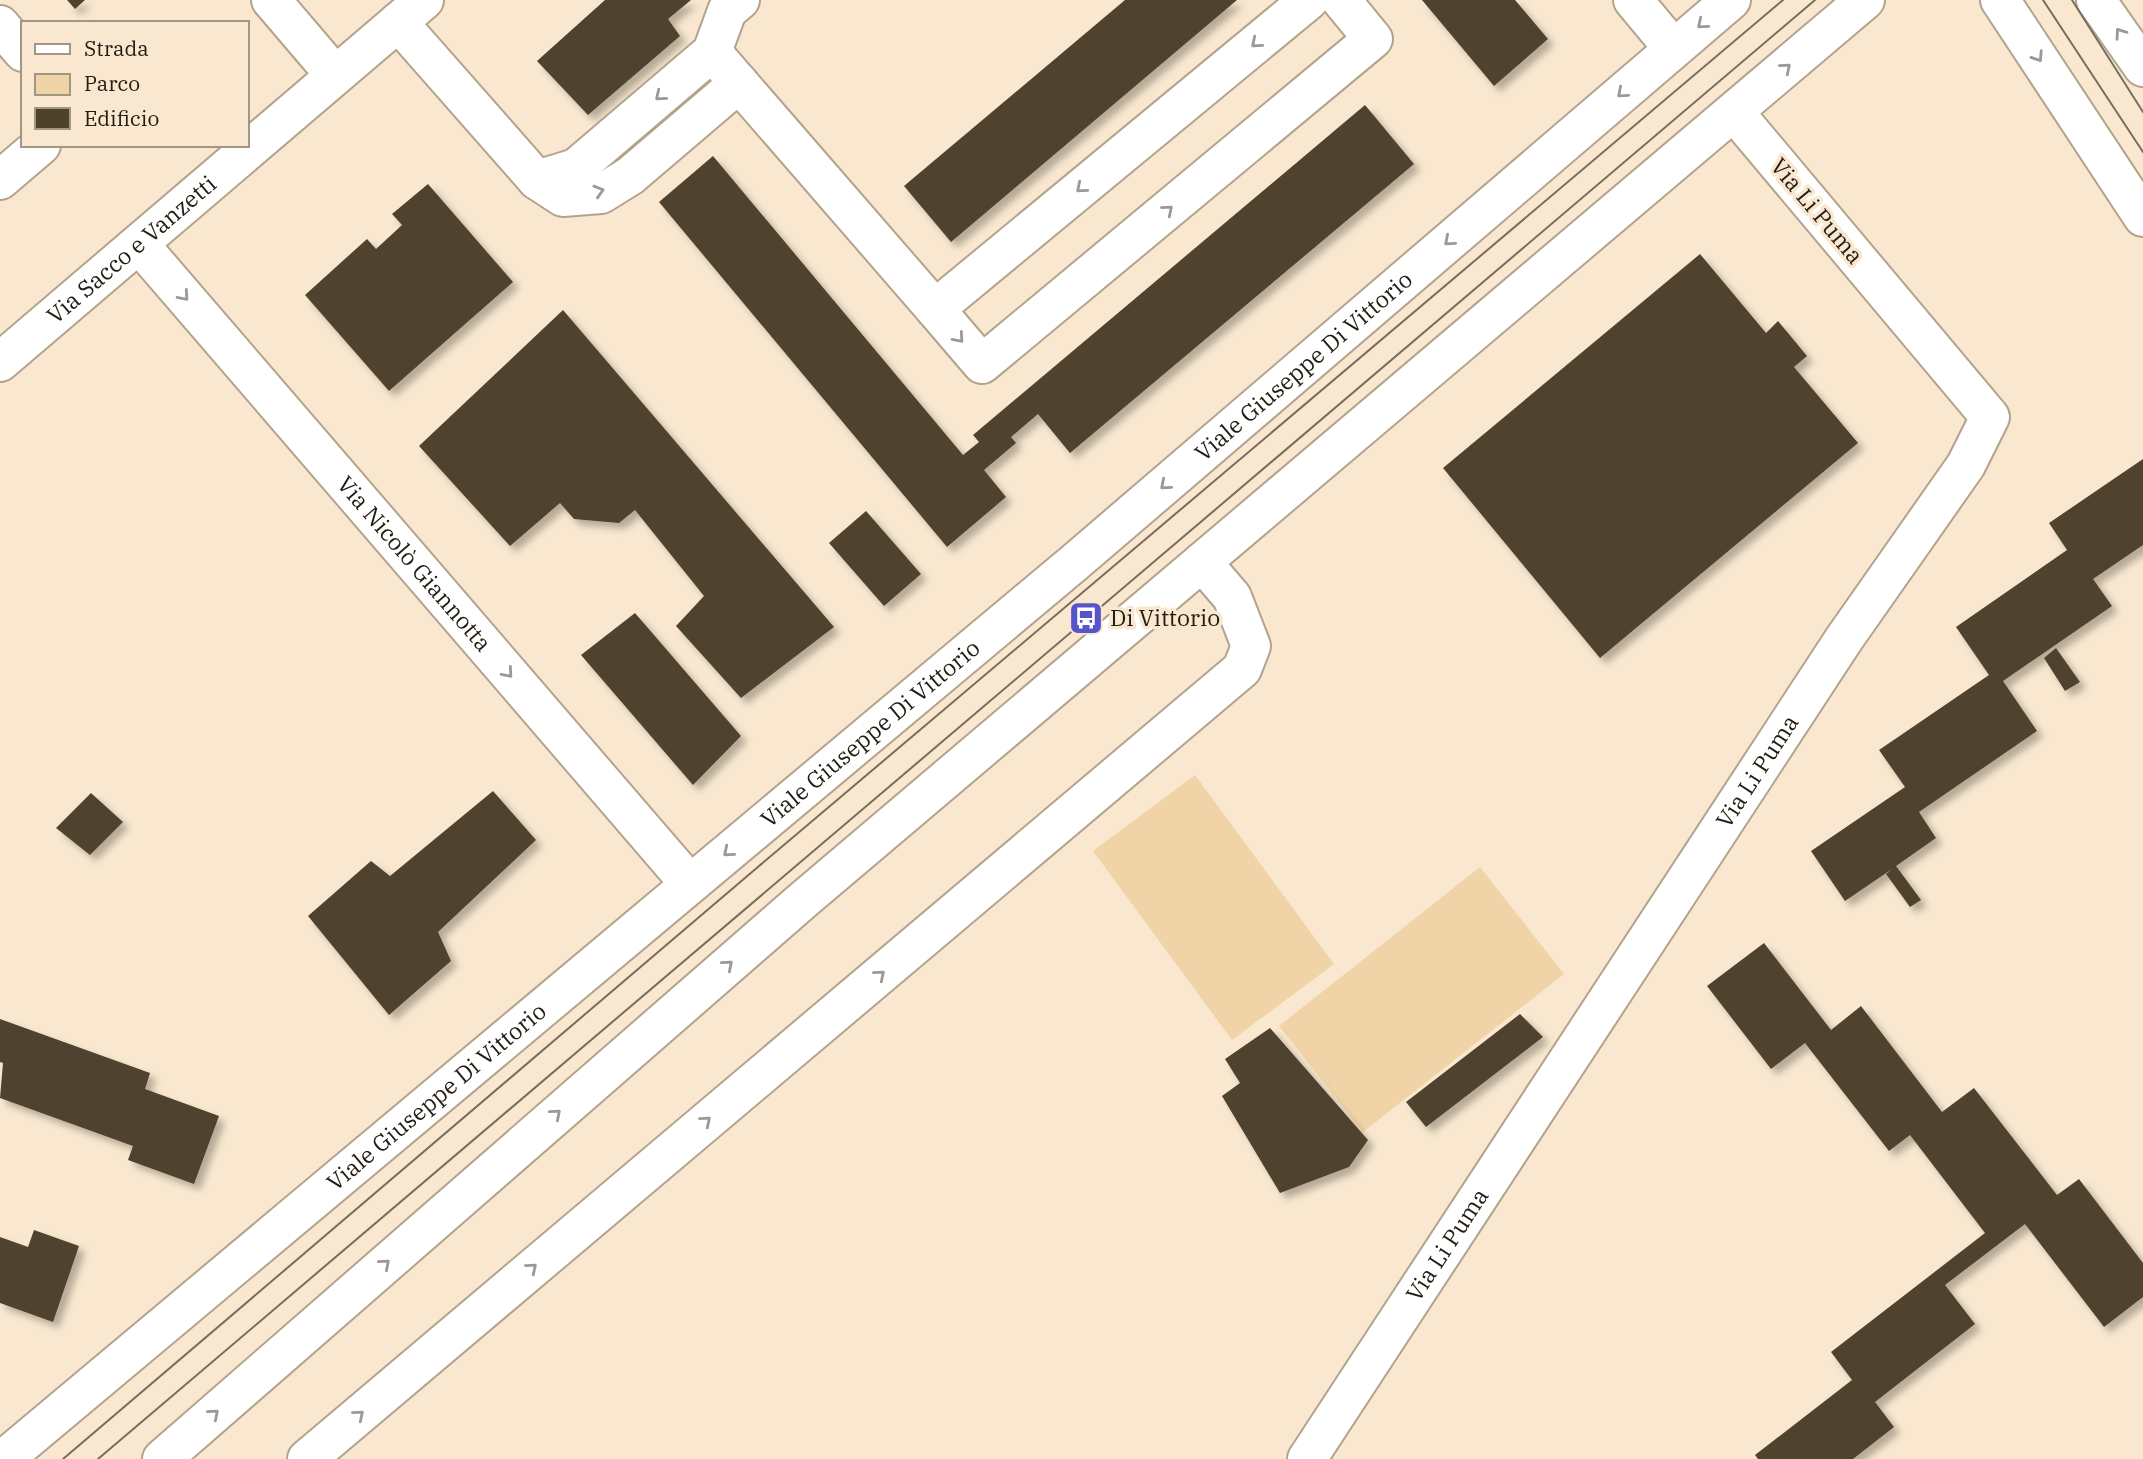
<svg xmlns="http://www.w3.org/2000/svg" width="2143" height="1459" font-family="'IBM Plex Serif',serif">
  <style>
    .green { fill: #f0d4a8 }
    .building { fill: #4f422d; filter: url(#shadow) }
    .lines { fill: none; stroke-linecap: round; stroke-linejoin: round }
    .minor-casing { stroke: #b3a38c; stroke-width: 42 }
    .minor { stroke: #fff; stroke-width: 38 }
    .tram { stroke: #776d5d; stroke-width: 2 }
    .oneway { stroke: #9c9995 }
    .labels { text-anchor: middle; stroke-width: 7; stroke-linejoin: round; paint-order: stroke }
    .street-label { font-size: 23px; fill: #221c13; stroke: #f9e8cf }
    .poi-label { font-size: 23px; fill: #221c13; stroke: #f9e8cf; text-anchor: start }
  </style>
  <defs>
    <filter id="shadow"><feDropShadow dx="6" dy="6" stdDeviation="3.5" flood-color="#0004"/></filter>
  </defs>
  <rect width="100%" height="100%" fill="#f9e8cf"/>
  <!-- green -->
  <g class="green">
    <polygon points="1195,775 1334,964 1232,1040 1093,851"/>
    <polygon points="1480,867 1564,974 1363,1132 1279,1026"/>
  </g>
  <!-- building -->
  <g class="building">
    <polygon points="67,0 85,0 75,9"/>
    <polygon points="605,0 691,0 668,19 680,36 588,115 537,61"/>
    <polygon points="1125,0 1237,0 951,242 904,186"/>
    <polygon points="1422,0 1515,0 1548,39 1494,86"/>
    <polygon points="1365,105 1414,164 1070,453 1038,414 1011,437 1016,443 984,470 1006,497 947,547 659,202 713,156 963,455 979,442 973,435"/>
    <polygon points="428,184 513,282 389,391 305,295 367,239 376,249 402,225 392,214"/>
    <polygon points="1700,254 1766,333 1778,321 1807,356 1794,367 1858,443 1600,658 1443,468"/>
    <polygon points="563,310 834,627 741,698 676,626 704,596 635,510 619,523 574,519 560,503 510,546 419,446"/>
    <polygon points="2143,459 2143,545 2093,579 2112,606 2003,681 2037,731 1919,812 1936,838 1896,866 1921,900 1910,907 1886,874 1892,869 1845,901 1811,851 1905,787 1879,750 1989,675 1956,627 2067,550 2049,523"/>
    <polygon points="866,511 921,574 884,606 829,543"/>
    <polygon points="635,613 741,736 693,785 581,655"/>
    <polygon points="2056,648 2080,682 2065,691 2044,658"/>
    <polygon points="493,791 536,840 438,932 451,961 389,1015 308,916 371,861 390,876"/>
    <polygon points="91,793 123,822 90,855 56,828"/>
    <polygon points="1764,943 1831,1030 1861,1006 1942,1112 1974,1088 2057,1195 2079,1179 2143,1263 2143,1297 2104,1327 2025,1224 1945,1285 1975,1324 1875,1402 1894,1427 1853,1459 1758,1459 1755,1455 1852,1380 1831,1352 1985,1233 1910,1135 1889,1151 1805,1043 1771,1069 1707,986"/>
    <polygon points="1520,1014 1543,1037 1426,1127 1406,1102"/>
    <polygon points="0,1019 150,1073 145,1089 219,1116 194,1184 128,1160 133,1146 0,1098 3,1063 0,1062"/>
    <polygon points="1270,1028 1368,1140 1349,1167 1280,1193 1222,1096 1240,1083 1225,1059"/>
    <polygon points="34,1230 79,1246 53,1322 0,1303 0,1237 28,1247"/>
  </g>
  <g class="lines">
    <!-- minor casing -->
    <g class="minor-casing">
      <g id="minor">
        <polyline points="271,0 335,75"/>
        <polyline points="1309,0 935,309 982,364 1373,39 1341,0"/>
        <polyline points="1633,0 1673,48"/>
        <polyline points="2000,0 2143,217"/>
        <polyline points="2096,0 2143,67"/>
        <polyline points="398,22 537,180 563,197 601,194 630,176 739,83"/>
        <polyline points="0,25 23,52"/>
        <polyline points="712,52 935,309"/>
        <polyline points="0,180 41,145"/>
        <polyline points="537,180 576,168 712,52 727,11 740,0"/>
        <path id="s1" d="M139,244L690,884"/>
        <path id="s2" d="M0,362L424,0"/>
        <path id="s3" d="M4,1459L1074,563L1731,0"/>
        <polyline points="162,1459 802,901 1865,0"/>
        <polyline points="307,1459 1242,669 1251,646 1232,597 1202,562"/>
        <path id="s4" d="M1307,1459L1844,639L1966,465L1990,417L1734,112"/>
      </g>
    </g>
    <!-- minor -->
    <use href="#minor" class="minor"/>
    <!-- tram -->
    <g class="tram">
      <polyline points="2043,0 2143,152"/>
      <polyline points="2072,0 2143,112"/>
      <polyline points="63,1459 752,872 1783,0"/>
      <polyline points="98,1459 1815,0"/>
    </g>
  </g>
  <!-- one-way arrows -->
  <defs><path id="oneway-chevron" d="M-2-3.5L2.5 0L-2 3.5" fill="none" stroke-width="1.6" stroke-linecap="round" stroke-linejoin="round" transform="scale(1.75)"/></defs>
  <g class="oneway">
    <use href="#oneway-chevron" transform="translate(1702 24) rotate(140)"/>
    <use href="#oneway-chevron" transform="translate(2120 33) rotate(-125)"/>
    <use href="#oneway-chevron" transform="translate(1256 43) rotate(140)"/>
    <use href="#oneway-chevron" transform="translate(2038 57) rotate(57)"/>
    <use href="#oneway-chevron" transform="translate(1786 68) rotate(-40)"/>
    <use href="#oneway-chevron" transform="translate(1622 93) rotate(139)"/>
    <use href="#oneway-chevron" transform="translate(660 96) rotate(140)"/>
    <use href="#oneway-chevron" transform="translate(1081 188) rotate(140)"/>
    <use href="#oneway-chevron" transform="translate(599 191) rotate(-17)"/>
    <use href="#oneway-chevron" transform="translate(1168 210) rotate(-40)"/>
    <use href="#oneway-chevron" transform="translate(1449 241) rotate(139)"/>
    <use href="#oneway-chevron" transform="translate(184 296) rotate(49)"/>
    <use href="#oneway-chevron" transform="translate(959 338) rotate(49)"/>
    <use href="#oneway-chevron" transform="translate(1165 485) rotate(139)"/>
    <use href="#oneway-chevron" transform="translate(508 673) rotate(49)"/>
    <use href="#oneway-chevron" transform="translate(728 852) rotate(140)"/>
    <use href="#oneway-chevron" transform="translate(728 965) rotate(-41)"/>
    <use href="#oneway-chevron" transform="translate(880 975) rotate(-40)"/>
    <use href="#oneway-chevron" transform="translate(556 1114) rotate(-41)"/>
    <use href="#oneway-chevron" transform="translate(706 1121) rotate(-40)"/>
    <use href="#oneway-chevron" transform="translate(385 1264) rotate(-41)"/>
    <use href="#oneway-chevron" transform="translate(532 1268) rotate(-40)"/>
    <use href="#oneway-chevron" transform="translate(214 1414) rotate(-41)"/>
    <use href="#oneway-chevron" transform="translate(359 1415) rotate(-40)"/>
  </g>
  <!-- icons -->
  <defs>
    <g id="bus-square" transform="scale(1.75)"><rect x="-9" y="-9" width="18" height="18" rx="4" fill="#5654cb" stroke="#f9e8cf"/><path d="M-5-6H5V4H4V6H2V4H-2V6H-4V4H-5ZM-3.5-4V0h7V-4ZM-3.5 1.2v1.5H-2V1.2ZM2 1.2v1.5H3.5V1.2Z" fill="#fff"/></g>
  </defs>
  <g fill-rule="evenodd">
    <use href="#bus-square" x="1086" y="618"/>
  </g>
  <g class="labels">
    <!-- street labels -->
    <g class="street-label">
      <text transform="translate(1817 211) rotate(50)" y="8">Via Li Puma</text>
      <text dy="8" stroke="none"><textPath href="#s2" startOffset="173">Via Sacco e Vanzetti</textPath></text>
      <text dy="8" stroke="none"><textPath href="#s3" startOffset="1698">Viale Giuseppe Di Vittorio</textPath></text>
      <text dy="8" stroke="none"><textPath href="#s1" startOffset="422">Via Nicolò Giannotta</textPath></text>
      <text dy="8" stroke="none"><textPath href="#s3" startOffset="1130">Viale Giuseppe Di Vittorio</textPath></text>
      <text dy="8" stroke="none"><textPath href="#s4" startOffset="822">Via Li Puma</textPath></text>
      <text dy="8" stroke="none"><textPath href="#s3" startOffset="564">Viale Giuseppe Di Vittorio</textPath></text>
      <text dy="8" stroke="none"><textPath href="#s4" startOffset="256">Via Li Puma</textPath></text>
    </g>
    <!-- poi labels -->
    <g class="poi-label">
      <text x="1110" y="626">Di Vittorio</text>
    </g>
  </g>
  <!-- legend -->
  <rect x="21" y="21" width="228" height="126" fill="#f9e8cf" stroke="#a39684" stroke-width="2"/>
  <rect x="35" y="44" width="35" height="10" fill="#ffffff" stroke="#a39684" stroke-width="2"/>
  <text x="84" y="56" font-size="21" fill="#221c13">Strada</text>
  <rect x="35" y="74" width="35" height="21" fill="#f0d4a8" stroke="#a39684" stroke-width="2"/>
  <text x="84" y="91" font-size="21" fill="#221c13">Parco</text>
  <rect x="35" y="108" width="35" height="21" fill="#4f422d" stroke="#a39684" stroke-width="2"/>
  <text x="84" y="126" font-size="21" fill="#221c13">Edificio</text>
</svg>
